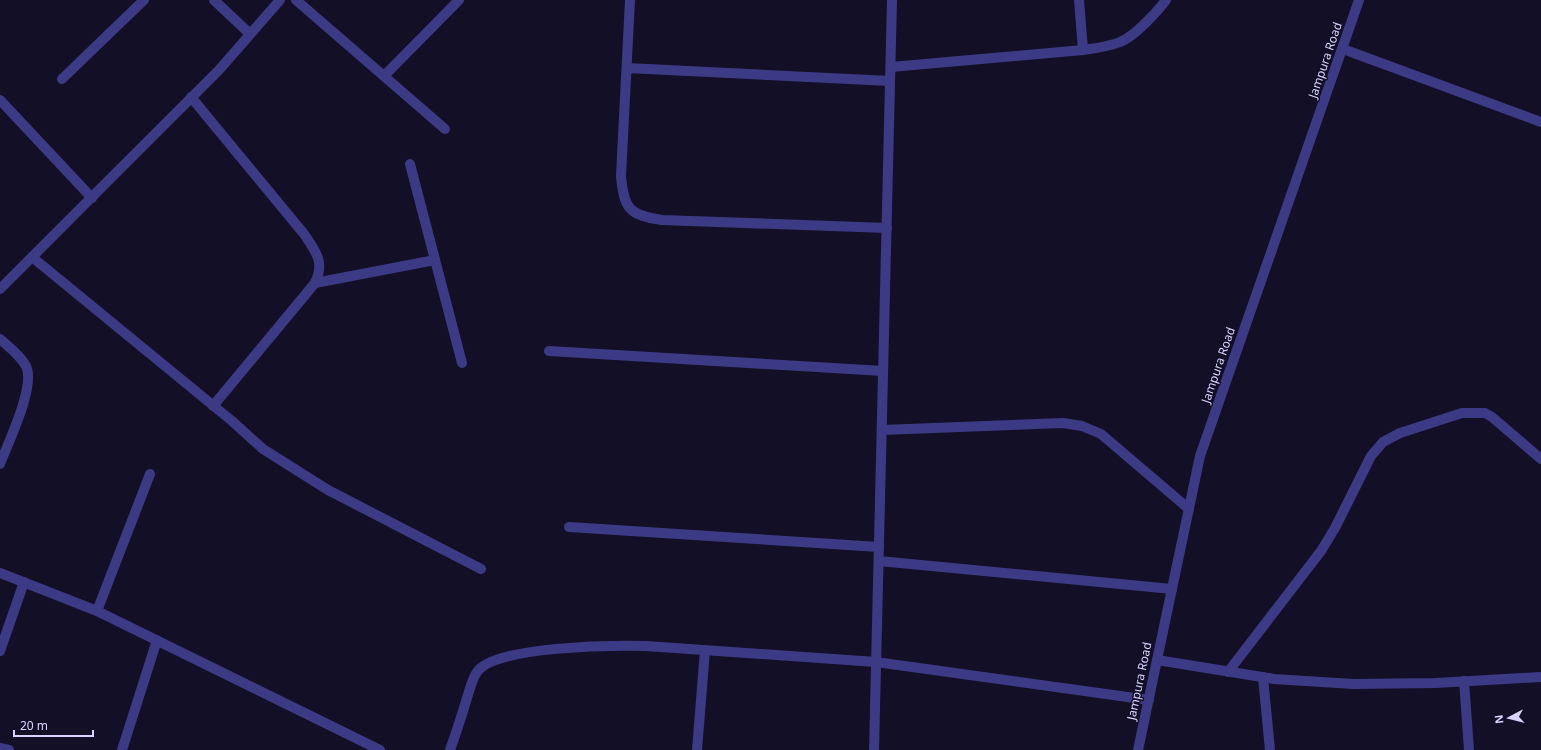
<svg xmlns="http://www.w3.org/2000/svg" width="1541" height="750" font-family="'Noto Sans',sans-serif">
	<style>
		.lines { fill: none; stroke-linecap: round; stroke-linejoin: round }
		.minor { stroke: #3d3a85; stroke-width: 10 }
		.labels { text-anchor: middle; dominant-baseline: central; stroke-width: 3; stroke-linejoin: round; paint-order: stroke }
		.street-label { font-size: 12px; fill: #d9d4ff; stroke: #130f26 }
	</style>
	<rect width="100%" height="100%" fill="#130f26"/>
	<g class="lines">
		<g class="minor">
			<polyline points="214,0 250,34"/>
			<polyline points="296,0 445,129"/>
			<path d="M630 0 621 176C624 209 629 215 662 220L887 228"/>
			<polyline points="1079,0 1083,50"/>
			<polyline points="1343,49 1541,122"/>
			<path d="M891 67 1083 50C1096 48 1108 47 1120 42 1134 37 1157 12 1166 0"/>
			<polyline points="627,68 890,81"/>
			<polyline points="384,76 459,0"/>
			<polyline points="62,79 144,0"/>
			<path d="M191 97 304 234C316 252 325 262 315 283L213 406"/>
			<polyline points="0,100 92,198"/>
			<polyline points="410,164 462,363"/>
			<polyline points="32,257 232,421 263,449 328,490 481,569"/>
			<polyline points="315,283 435,260"/>
			<polyline points="0,289 219,70 280,0"/>
			<path d="M0 339C9 347 20 355 26 366 36 386 8 443 0 464"/>
			<polyline points="549,351 883,371"/>
			<polyline points="882,430 1063,423 1082,426 1101,434 1189,509"/>
			<polyline points="569,527 879,547"/>
			<polyline points="879,561 1172,589"/>
			<polyline points="0,573 97,611 380,750"/>
			<polyline points="97,611 150,474"/>
			<polyline points="0,651 24,582"/>
			<polyline points="1157,660 1274,679 1353,684 1436,683 1541,677"/>
			<polyline points="1228,672 1321,551 1335,528 1371,456 1383,442 1400,433 1462,413 1485,413 1492,417 1541,459"/>
			<polyline points="1263,677 1270,750"/>
			<polyline points="1464,681 1469,750"/>
			<polyline points="0,748 9,750"/>
			<polyline points="122,750 157,640"/>
			<path d="M450 750C456 733 462 715 467 698 470 689 472 679 477 672 495 646 614 645 646 646L876 662 1149 700"/>
			<polyline points="697,750 705,650"/>
			<polyline points="874,750 892,0"/>
			<polyline points="1138,750 1200,456 1359,0"/>
		</g>
	</g>
	<g class="labels">
		<g class="street-label">
			<text transform="translate(1325 60) rotate(-71)">Jampura Road</text>
			<text transform="translate(1218 365) rotate(-71)">Jampura Road</text>
			<text transform="translate(1139 681) rotate(-78)">Jampura Road</text>
		</g>
	</g>
	<g transform="translate(1509 718) rotate(263)" stroke="#130f26" stroke-width="3" paint-order="stroke">
	<path d="M0-3L7 15L0 10L-7 15Z" fill="#d9d4ff"/>
	<text y="-6" font-size="11" font-weight="bold" text-anchor="middle" fill="#d9d4ff">N</text>
	</g>
	<path d="M14 730v6h79v-6" fill="none" stroke="#d9d4ff" stroke-width="2"/>
	<text x="20" y="730" font-size="12" fill="#d9d4ff" stroke="#130f26" stroke-width="3" paint-order="stroke">20 m</text>
</svg>
